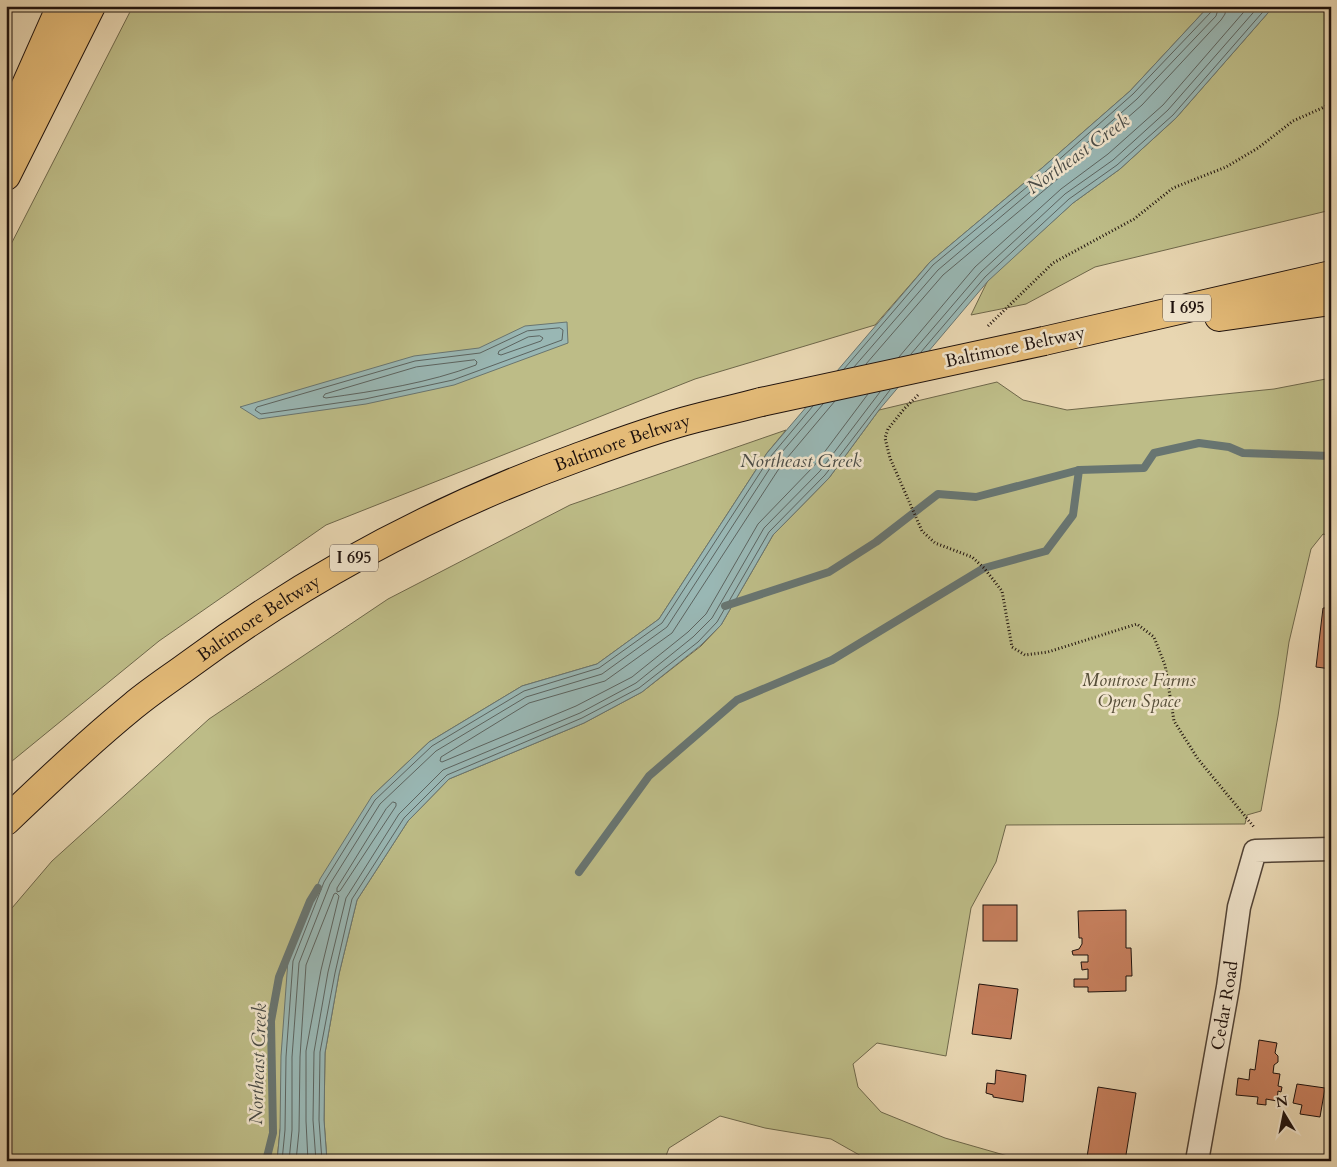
<svg xmlns="http://www.w3.org/2000/svg" width="1337" height="1167" font-family="Cardo,serif">
	<style>
		.green { fill: #bdbc87; stroke: #6e674a }
		.water { fill: #99b7b4; stroke: #687571 }
		.lines { fill: none; stroke-linecap: round; stroke-linejoin: round }
		.shore { stroke: #5c6460; stroke-width: 1 }
		.stream { stroke: #687571; stroke-width: 8 }
		.building { fill: #c67f5d; stroke: #1f120d }
		.street-casing { stroke: #514336; stroke-width: 25 }
		.highway-casing { stroke: #1f120d; stroke-width: 30 }
		.path { stroke: #1f120d; stroke-width: 3; stroke-dasharray: 1 2.5; stroke-linecap: butt }
		.street { stroke: #f0e4cc; stroke-width: 22 }
		.highway { stroke: #e4bb78; stroke-width: 28 }
		.highway-bridge-casing { stroke: #1f120d; stroke-width: 30; stroke-linecap: butt }
		.highway-bridge { stroke: #e4bb78; stroke-width: 28 }
		.labels { text-anchor: middle; dominant-baseline: central; stroke-width: 5; stroke-linejoin: round; paint-order: stroke }
		.shield { fill: #f0e4cc; stroke: #5e5146; stroke-width: 1 }
		.shield-label { font-size: 16px; font-weight: bold; fill: #1f120d }
		.street-label { font-size: 18px; fill: #1f120d; stroke: #f0e4cc }
		.park-label { font-size: 18px; font-style: italic; fill: #564e38; stroke: #f0e4cc }
		.water-label { font-size: 19px; font-style: italic; fill: #4a4c47; stroke: #f0e4cc }
	</style>
	<rect width="100%" height="100%" fill="#e8d6b1"/>
	<filter id="stains"><feTurbulence type="fractalNoise" baseFrequency=".004" numOctaves="4"/><feColorMatrix values="0 0 0 0 .2 0 0 0 0 .09 0 0 0 0 .02 0 0 0 .5 -.17"/></filter>
	<radialGradient id="worn" r=".72"><stop offset=".6" stop-color="#630" stop-opacity="0"/><stop offset="1" stop-color="#630" stop-opacity=".3"/></radialGradient>
	<g class="green">
		<polygon points="133,6 1209,6 1130,91 1042,168 930,262 875,325 695,379 326,525 159,641 6,766 6,254"/>
		<polygon points="1274,6 1331,6 1331,210 1095,267 1026,304 971,315 988,280 1073,203 1120,169 1176,118"/>
		<polygon points="1331,378 1331,536 1323,534 1311,549 1289,642 1278,716 1261,811 1247,815 1245,824 1006,825 996,862 971,908 946,1056 877,1043 853,1064 858,1087 881,1112 945,1138 1025,1161 870,1161 831,1139 765,1128 720,1116 669,1148 664,1161 327,1161 324,1120 325,1053 339,974 357,900 408,821 449,779 584,723 642,692 701,646 721,625 773,535 829,478 879,410 997,382 1023,400 1067,410 1274,389"/>
		<polygon points="786,430 767,453 659,619 597,664 522,686 429,742 372,796 280,1130 277,1161 6,1161 6,915 52,861 209,719 388,599 570,505"/>
	</g>
	<g class="water">
		<polygon points="1209,6 1274,6 1176,118 1120,169 1073,203 988,281 879,410 829,478 773,535 721,625 701,645 642,692 584,723 449,779 408,821 357,900 339,974 325,1053 324,1120 327,1161 277,1161 280,1130 281,1056 288,960 320,879 372,796 429,742 522,686 597,664 659,619 767,453 930,262 1042,168 1130,91"/>
		<polygon points="567,322 568,343 454,385 366,404 259,419 240,407 414,356 479,348 525,326"/>
	</g>
	<g class="lines">
		<g class="shore">
			<polygon points="560,328 563,330 562,340 453,380 365,399 261,414 255,410 257,407 415,361 480,353 527,331"/>
			<polygon points="540,336 543,338 541,341 501,355 498,354 499,351 528,337"/>
			<polyline points="921,352 985,277 1069,199 1117,165 1173,115 1268,6"/>
			<polyline points="911,354 981,272 1065,194 1113,160 1168,110 1259,6"/>
			<polyline points="899,357 975,267 1061,189 1108,154 1163,105 1249,6"/>
			<path d="M475 360 477 362 476 365C429 383 376 391 326 398L323 397 325 394 416 367Z"/>
			<polyline points="866,364 943,275 1054,182 1142,105 1221,20 1225,14 1226,6"/>
			<polyline points="854,367 938,270 1049,176 1137,99 1216,16 1219,6"/>
			<polyline points="844,369 933,265 1045,172 1133,94 1211,12 1212,6"/>
			<polyline points="835,401 782,464 672,633 605,681 529,703 441,757 440,761 442,762 576,706 632,677 688,632 706,614 758,524 814,466 868,394"/>
			<polygon points="393,802 396,803 396,806 340,891 337,892 337,888 386,809"/>
			<polyline points="282,1161 285,1130 286,1057 293,961 324,882 375,800 432,746 524,691 599,668 662,623 771,456 813,406"/>
			<polyline points="289,1161 292,1130 292,1057 299,963 330,884 380,804 436,751 526,697 602,674 667,627 776,459 823,404"/>
			<polyline points="296,1161 299,1131 300,1057 306,965 334,894 336,893 339,896 321,970 306,1051 306,1121 308,1161"/>
			<polyline points="316,1161 313,1120 314,1052 328,972 346,898 399,814 443,770 580,713 636,683 693,637 712,618 764,528 820,471 880,392"/>
			<polyline points="322,1161 319,1120 320,1052 335,973 352,899 404,818 447,775 582,718 639,688 698,642 717,622 769,532 825,475 890,390"/>
		</g>
		<g class="stream">
			<polyline points="725,606 829,572 876,542 938,494 976,497 1079,470 1144,468 1154,453 1199,443 1229,447 1243,453 1331,456"/>
			<polyline points="579,872 649,776 737,700 832,660 984,568 1046,551 1073,515 1079,470"/>
			<polyline points="266,1161 273,1133 271,1021 279,977 310,901 318,888"/>
		</g>
	</g>
	<g class="building">
		<polygon points="1326,606 1331,607 1331,669 1316,667 1323,608 1325,608"/>
		<rect x="983" y="905" width="34" height="36"/>
		<polygon points="1126,910 1126,948 1131,948 1132,976 1126,976 1126,991 1088,992 1088,987 1074,987 1074,979 1088,979 1088,969 1082,970 1081,962 1088,962 1088,955 1073,955 1072,951 1079,949 1082,944 1082,938 1079,938 1078,911"/>
		<polygon points="979,984 1018,989 1011,1039 972,1034"/>
		<polygon points="1259,1040 1277,1043 1275,1053 1278,1056 1278,1062 1274,1065 1273,1073 1280,1074 1278,1086 1282,1087 1281,1092 1278,1091 1277,1101 1266,1099 1266,1105 1257,1104 1258,1097 1236,1095 1238,1078 1249,1080 1250,1069 1255,1070"/>
		<polygon points="996,1070 1026,1075 1023,1102 993,1097 993,1095 986,1093 987,1083 995,1084"/>
		<polygon points="1297,1084 1325,1088 1320,1117 1300,1114 1302,1105 1293,1103"/>
		<polygon points="1098,1087 1136,1093 1125,1161 1109,1161 1087,1157"/>
	</g>
	<g class="lines">
		<g class="street-casing">
			<g id="street">
				<path id="s1" d="M1197 1161 1228 987 1239 907 1255 851 1331 849"/>
			</g>
		</g>
		<g class="highway-casing">
			<g id="highway">
				<polyline points="6,130 61,6"/>
				<polyline points="6,176 91,6"/>
				<polyline points="1219,317 1331,301"/>
				<polyline points="1044,341 1331,275"/>
				<path id="s2" d="M6 821C48 781 89 742 133 706 151 691 171 678 190 664 308 577 438 508 576 458 614 444 654 429 693 419 716 413 739 408 761 402"/>
			</g>
		</g>
		<g class="path">
			<polyline points="988,326 1053,263 1134,219 1173,188 1226,167 1258,148 1293,121 1331,104"/>
			<polyline points="918,395 904,409 888,429 885,438 890,458 922,531 935,543 972,557 984,568 1002,591 1012,647 1025,655 1048,652 1137,624 1154,637 1165,665 1174,721 1198,759 1254,827"/>
		</g>
		<use href="#street" class="street"/>
		<use href="#highway" class="highway"/>
		<g class="highway-bridge-casing">
			<polyline id="highway-bridge" points="761,402 1044,341"/>
		</g>
		<use href="#highway-bridge" class="highway-bridge"/>
	</g>
	<g class="labels">
		<g class="shield">
			<rect x="1163" y="294.5" width="48" height="27" rx="4"/>
			<rect x="330" y="544.5" width="48" height="27" rx="4"/>
		</g>
		<g class="shield-label">
			<text x="1187" y="308">I 695</text>
			<text x="354" y="558">I 695</text>
		</g>
		<g class="street-label">
			<text transform="translate(1015 347) rotate(-12)">Baltimore Beltway</text>
			<text stroke="none"><textPath href="#s2" startOffset="730">Baltimore Beltway</textPath></text>
			<text stroke="none"><textPath href="#s2" startOffset="325">Baltimore Beltway</textPath></text>
			<text stroke="none"><textPath href="#s1" startOffset="158">Cedar Road</textPath></text>
		</g>
		<g class="park-label">
			<text x="1139" y="680">Montrose Farms<tspan x="1139" dy="21">Open Space</tspan></text>
		</g>
		<g class="water-label">
			<text transform="translate(1078 154) rotate(-36)">Northeast Creek</text>
			<text x="801" y="461">Northeast Creek</text>
			<text transform="translate(258 1064) rotate(-88)">Northeast Creek</text>
		</g>
	</g>
	<rect width="1337" height="1167" fill="none" stroke="#e8d6b1" stroke-width="25"/>
	<rect x="8" y="8" width="1322" height="1152" fill="none" stroke="#1f120d" stroke-width="2.5"/>
	<rect x="12" y="12" width="1312" height="1142" fill="none" stroke="#1f120d"/>
	<g transform="translate(1284 1114) rotate(350)" stroke="#f0e4cc" stroke-width="4" paint-order="stroke">
	<path d="M0-4L9 19L0 12L-9 19Z" fill="#1f120d"/>
	<text y="-8" font-size="14" font-weight="bold" text-anchor="middle" fill="#1f120d">N</text>
	</g>
	<rect width="100%" height="100%" filter="url(#stains)"/>
	<rect width="100%" height="100%" fill="url(#worn)"/>
</svg>
